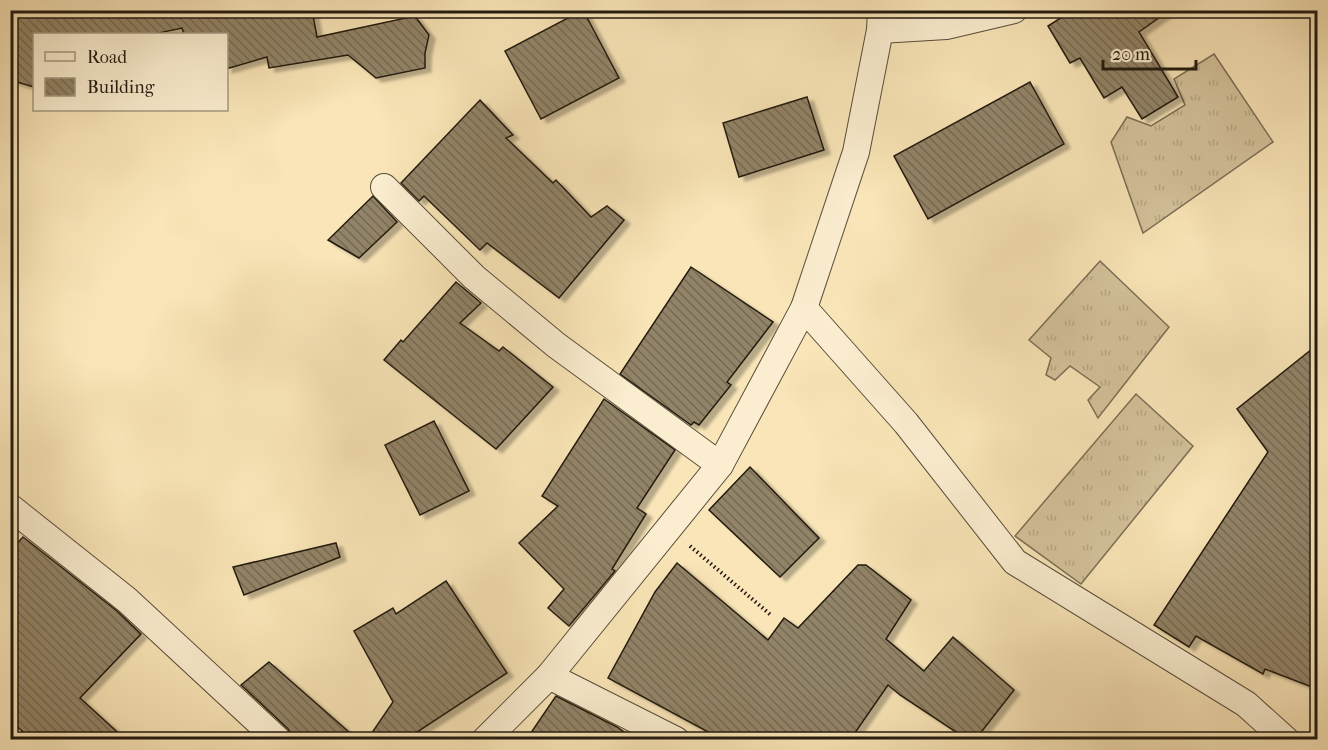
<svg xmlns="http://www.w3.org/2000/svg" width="1328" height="750" font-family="'IM FELL French Canon',serif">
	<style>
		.grass { fill: url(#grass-tufts); stroke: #7b6e56; stroke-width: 1.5 }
		.building { fill: url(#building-back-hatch); stroke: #221a10; stroke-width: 1.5; filter: url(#shadow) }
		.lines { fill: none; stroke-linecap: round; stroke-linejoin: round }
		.street-casing { stroke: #584d3a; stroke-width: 28 }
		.path { stroke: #221a10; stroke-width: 4; stroke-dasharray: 1.5 3; stroke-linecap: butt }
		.street { stroke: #fbeed0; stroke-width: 26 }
	</style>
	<defs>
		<pattern id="grass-tufts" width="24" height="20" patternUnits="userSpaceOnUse" patternTransform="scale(1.5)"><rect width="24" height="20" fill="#d4c29b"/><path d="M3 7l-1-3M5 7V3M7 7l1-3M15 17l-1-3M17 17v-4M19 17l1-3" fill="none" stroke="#b6a684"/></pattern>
		<pattern id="building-back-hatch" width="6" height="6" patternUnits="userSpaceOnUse" patternTransform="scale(1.5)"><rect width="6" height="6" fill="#928467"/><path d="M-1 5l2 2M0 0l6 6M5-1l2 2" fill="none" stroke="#776b53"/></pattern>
		<filter id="shadow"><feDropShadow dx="6" dy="4" stdDeviation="1.5" flood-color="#0004"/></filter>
	</defs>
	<rect width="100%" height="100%" fill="#f9e5b7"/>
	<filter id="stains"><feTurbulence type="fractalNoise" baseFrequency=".00333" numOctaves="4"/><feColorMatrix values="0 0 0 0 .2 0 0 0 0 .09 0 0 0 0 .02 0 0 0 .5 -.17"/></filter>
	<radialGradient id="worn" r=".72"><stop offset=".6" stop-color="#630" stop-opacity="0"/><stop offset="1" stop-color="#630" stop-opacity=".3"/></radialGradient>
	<g class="grass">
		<polygon points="1214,54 1273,142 1143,233 1111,142 1127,117 1151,126 1185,105 1174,79"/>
		<polygon points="1100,261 1169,327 1098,418 1088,400 1100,387 1070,366 1055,380 1046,375 1051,358 1029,340"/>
		<polygon points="1136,394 1193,446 1081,584 1015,536"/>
	</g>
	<g class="building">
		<polygon points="10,10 241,10 242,16 277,10 312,10 317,37 415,16 429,35 425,53 425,68 376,78 348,55 269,68 267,57 226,69 226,34 184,34 182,28 154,34 34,34 34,87 10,80"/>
		<polygon points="583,10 619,78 541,119 505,51"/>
		<polygon points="1073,10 1170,10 1139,32 1178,97 1142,119 1122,87 1104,98 1080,58 1070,63 1048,26"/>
		<polygon points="1030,82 1064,144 928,219 894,156"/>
		<polygon points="807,97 824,150 739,177 723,123"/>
		<polygon points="480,100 513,135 506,138 553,183 556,180 591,217 607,206 624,220 559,298 487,243 480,250 424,196 419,201 401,183"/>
		<polygon points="373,196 397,222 359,258 328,240"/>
		<polygon points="691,267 773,322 727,382 731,385 699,425 694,422 691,425 620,374"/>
		<polygon points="456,282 481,303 460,323 499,351 503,347 553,387 496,449 384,360 401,340 403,342"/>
		<polygon points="1317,345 1317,689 1265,669 1263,674 1196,636 1189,647 1154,625 1268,452 1237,409"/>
		<polygon points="604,399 675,450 637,508 646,514 612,569 615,571 569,626 548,608 564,589 519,543 558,506 542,496"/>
		<polygon points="434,421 469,491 420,515 385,445"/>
		<polygon points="750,467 819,538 780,577 709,510"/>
		<polygon points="23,537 117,611 141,634 80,698 126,740 32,740 10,720 10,551"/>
		<polygon points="336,543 340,557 244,595 233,567"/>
		<polygon points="677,563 768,640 784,618 798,628 858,565 866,565 911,600 886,639 924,671 953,637 1014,690 975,740 968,740 900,695 888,685 850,740 723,740 608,678 655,592"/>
		<polygon points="446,581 507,673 405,740 367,740 393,702 354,631 393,608 396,614"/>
		<polygon points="269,662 358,740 293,740 288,729 241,685"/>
		<polygon points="556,696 617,727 635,740 526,740"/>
	</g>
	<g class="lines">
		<g class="street-casing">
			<g id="street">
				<polyline points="880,30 946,26 1014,10"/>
				<polyline points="384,187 474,277 556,345 720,465"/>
				<polyline points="804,308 906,423 1015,562 1246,704 1286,740"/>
				<polyline points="10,507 127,600 278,740"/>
				<polyline points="549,676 676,740"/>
				<polyline points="485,740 549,676 720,465 804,308 856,152 880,30 881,10"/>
			</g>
		</g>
		<polyline class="path" points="690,546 772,616"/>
		<use href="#street" class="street"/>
	</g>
	<rect width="1328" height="750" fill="none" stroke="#f9e5b7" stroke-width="36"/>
	<rect x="12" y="12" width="1304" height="726" fill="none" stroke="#221a10" stroke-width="3"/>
	<rect x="18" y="18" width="1292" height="714" fill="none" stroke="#221a10" stroke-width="1.5"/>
	<rect x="33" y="33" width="195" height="78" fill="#fbeed0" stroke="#a49983" stroke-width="1.5"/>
	<rect x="45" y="52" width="30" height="9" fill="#fbeed0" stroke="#a49983" stroke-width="1.5"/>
	<text x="87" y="63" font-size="18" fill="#221a10">Road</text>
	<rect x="45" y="78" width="30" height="18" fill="url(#building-back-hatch)" stroke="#a49983" stroke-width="1.5"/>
	<text x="87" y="93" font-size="18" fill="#221a10">Building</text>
	<path d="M1103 60v9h93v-9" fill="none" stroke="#221a10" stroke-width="3"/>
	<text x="1112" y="60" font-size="18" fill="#221a10" stroke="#fbeed0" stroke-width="4.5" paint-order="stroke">20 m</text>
	<rect width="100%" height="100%" filter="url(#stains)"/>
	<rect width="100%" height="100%" fill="url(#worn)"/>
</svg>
